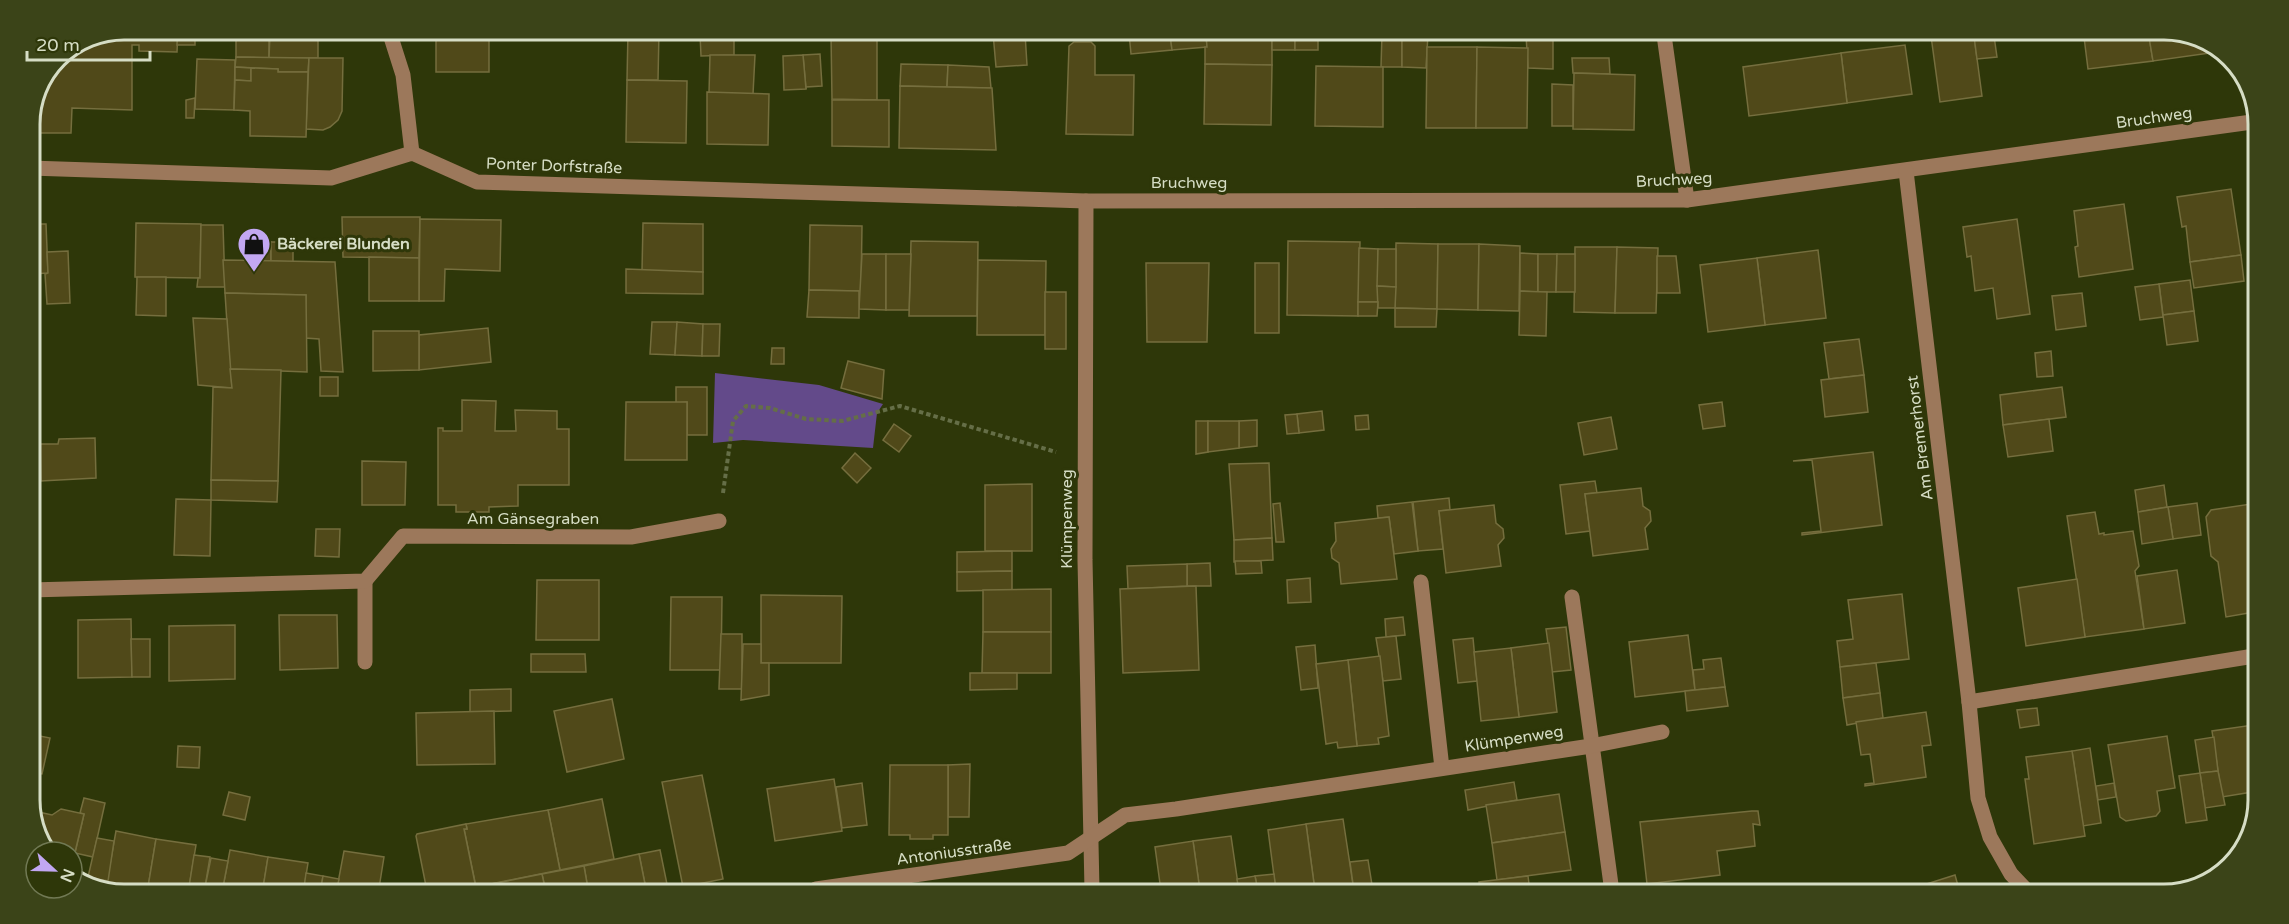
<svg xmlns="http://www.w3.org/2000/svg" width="2289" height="924" font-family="'Varela Round',sans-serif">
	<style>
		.green { fill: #634a8a }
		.building { fill: #504919; stroke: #756e3e; stroke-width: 1.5 }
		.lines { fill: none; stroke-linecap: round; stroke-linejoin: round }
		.path { stroke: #656e47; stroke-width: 4; stroke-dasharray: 4.5 3; stroke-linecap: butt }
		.minor { stroke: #9c785b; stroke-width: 15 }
		.labels { text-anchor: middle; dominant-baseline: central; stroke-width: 6; stroke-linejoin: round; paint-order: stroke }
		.street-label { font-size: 16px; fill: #d6ddc5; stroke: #2e3709 }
		.poi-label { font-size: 16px; font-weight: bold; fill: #d6ddc5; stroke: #2e3709; text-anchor: start }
		.rim { fill: none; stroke: #d6ddc5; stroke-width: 3 }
	</style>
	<rect width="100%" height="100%" fill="#2e3709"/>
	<polygon class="green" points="715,373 819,385 883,404 877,413 873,448 743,440 713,443"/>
	<g class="building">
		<polygon points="125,30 178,30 177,52 139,51 139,45 132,45 132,110 72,108 71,133 34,133 35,109 58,58 67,56 67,54"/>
		<polygon points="178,30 195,30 195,45 177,45"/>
		<polygon points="236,30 269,30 269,58 236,57"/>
		<rect x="436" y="31" width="53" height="41"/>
		<polygon points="628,32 659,32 658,80 627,80"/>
		<polygon points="993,33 1025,33 1027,65 996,67"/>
		<polygon points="1129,33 1170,34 1172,50 1131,54"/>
		<polygon points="270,34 318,34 318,58 269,58"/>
		<polygon points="700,34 734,34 734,55 701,56"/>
		<polygon points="1170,34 1206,34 1207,47 1172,50"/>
		<polygon points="1206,34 1272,34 1272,65 1205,64 1205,47 1207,47"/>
		<rect x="1272" y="34" width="23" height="16"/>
		<rect x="1295" y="34" width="23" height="16"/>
		<polygon points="1382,34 1402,34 1402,67 1381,67"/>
		<polygon points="1402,34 1428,34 1426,68 1402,67"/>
		<polygon points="831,35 877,36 877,100 832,99"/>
		<polygon points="1526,35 1553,35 1553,69 1528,68"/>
		<polygon points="1931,36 1974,36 1982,96 1940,102"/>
		<polygon points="1974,36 1994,36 1997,57 1977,59"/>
		<polygon points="2084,37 2149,37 2153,61 2088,69"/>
		<polygon points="2149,37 2200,37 2217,52 2153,61"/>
		<polygon points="1074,42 1091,42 1095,46 1095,75 1134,75 1133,135 1066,134 1069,46"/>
		<polygon points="1905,45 1912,94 1847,103 1841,53"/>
		<polygon points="1427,47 1477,47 1476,128 1426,128"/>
		<polygon points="1477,47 1528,48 1527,128 1476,128"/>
		<polygon points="1841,53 1847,103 1749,116 1743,67"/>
		<polygon points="820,54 822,86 806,87 806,89 803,55"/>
		<polygon points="710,55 755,55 753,94 709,93"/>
		<polygon points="803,55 806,89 784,90 783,56"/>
		<polygon points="236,57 309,58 308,72 278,72 278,69 235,67"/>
		<polygon points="309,58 343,58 342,111 338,120 330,127 323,130 306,129"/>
		<polygon points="1572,58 1609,58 1610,74 1573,73"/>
		<polygon points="197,59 235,60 234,110 195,109"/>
		<polygon points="901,64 948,65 947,87 900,86"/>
		<polygon points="1205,64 1272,65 1271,125 1204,124"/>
		<polygon points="948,65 989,67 991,88 947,87"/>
		<polygon points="1316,66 1383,67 1383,127 1315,126"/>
		<polygon points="235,67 251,68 251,81 235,80"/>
		<polygon points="251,68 278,69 278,72 308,72 306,137 250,136 250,111 234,110 235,80 251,81"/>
		<polygon points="1574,73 1635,75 1634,130 1573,129"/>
		<polygon points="627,80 687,81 686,143 626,142"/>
		<polygon points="1552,84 1573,85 1573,126 1552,126"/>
		<polygon points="900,86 992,88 996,150 899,148"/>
		<polygon points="707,92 769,94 768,145 707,144"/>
		<polygon points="195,98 194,118 186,118 186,100"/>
		<polygon points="832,100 889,100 889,147 832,146"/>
		<polygon points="2231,189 2241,255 2190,262 2186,226 2182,227 2177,197"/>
		<polygon points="2124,204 2133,269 2079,277 2075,247 2078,246 2074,211"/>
		<polygon points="342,217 420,217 419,258 343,257"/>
		<polygon points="420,219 501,220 500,271 445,269 444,301 419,301"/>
		<polygon points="2017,219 2030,314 1997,319 1993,288 1975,291 1971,256 1967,257 1963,227"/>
		<polygon points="136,223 201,224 200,278 135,277"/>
		<polygon points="643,223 703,224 703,272 642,271"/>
		<polygon points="30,224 46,224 48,273 30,274"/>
		<polygon points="201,225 223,225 225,287 197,287 198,278 200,278"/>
		<polygon points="810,225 862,226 861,291 809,290"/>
		<polygon points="249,241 271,242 271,261 250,261"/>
		<polygon points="911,241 978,242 977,316 909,316"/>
		<polygon points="1288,241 1360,242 1358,316 1287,315"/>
		<polygon points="271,242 293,242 293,262 271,261"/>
		<polygon points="1396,243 1438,244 1437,309 1395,308"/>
		<polygon points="1438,244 1479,244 1478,310 1437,309"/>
		<polygon points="1479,244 1520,246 1519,311 1478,310"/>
		<polygon points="1575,247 1617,247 1615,313 1574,312"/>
		<polygon points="1617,247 1658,248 1656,313 1615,313"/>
		<polygon points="1359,248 1378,249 1378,302 1358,302"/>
		<polygon points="1378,249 1396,249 1396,287 1377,286"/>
		<polygon points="1818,250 1826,318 1765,325 1757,258"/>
		<polygon points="68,251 70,303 47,304 45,274 48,273 47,252"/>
		<polygon points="1520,253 1538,254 1538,292 1520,291"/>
		<polygon points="862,254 886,254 886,310 859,309"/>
		<polygon points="886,254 911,254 909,310 886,310"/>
		<polygon points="1538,254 1557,254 1556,292 1538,292"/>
		<polygon points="1557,254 1575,254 1575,292 1556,292"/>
		<polygon points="2241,255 2244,281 2194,288 2190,262"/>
		<polygon points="1657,256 1676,256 1680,293 1657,293"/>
		<polygon points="369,257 419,258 419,301 369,301"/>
		<polygon points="1757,258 1765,325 1708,332 1700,265"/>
		<polygon points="223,260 335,262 343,372 321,371 319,339 305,338 306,295 225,293"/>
		<polygon points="978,260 1046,261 1045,335 977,335"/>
		<polygon points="1146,263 1209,263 1207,342 1147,342"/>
		<rect x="1255" y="263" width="24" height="70"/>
		<polygon points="626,269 703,272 703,294 626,293"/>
		<polygon points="137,277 166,277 166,316 136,315"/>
		<polygon points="2190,280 2194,311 2163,315 2159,284"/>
		<polygon points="2159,284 2163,317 2140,320 2135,287"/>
		<polygon points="1377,286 1396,287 1395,308 1378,308"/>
		<polygon points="809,290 859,291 859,318 807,317"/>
		<polygon points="1520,291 1547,292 1546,336 1519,335"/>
		<rect x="1045" y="292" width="21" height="57"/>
		<polygon points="225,293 306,295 307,372 230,369"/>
		<polygon points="2082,293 2086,326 2056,330 2052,296"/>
		<polygon points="1358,302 1378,302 1377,316 1358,316"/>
		<polygon points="1395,308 1437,309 1436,327 1395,327"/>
		<polygon points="2194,311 2198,341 2167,345 2163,315"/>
		<polygon points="193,318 227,319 232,388 198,385"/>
		<polygon points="652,322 677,322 675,355 650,354"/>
		<polygon points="677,322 703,324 702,356 675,355"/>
		<polygon points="703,324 720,324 719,356 702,356"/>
		<polygon points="488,328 491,362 419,370 419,335"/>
		<polygon points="373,331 419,331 419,370 373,371"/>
		<polygon points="1859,339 1864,375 1829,379 1824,343"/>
		<polygon points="772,348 784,348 784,364 771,364"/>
		<polygon points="2051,351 2053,376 2037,377 2035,353"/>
		<polygon points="848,361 884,370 882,399 841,388"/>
		<polygon points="230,369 281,370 278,481 211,480 213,387 232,388"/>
		<polygon points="1864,375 1868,412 1825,417 1821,380"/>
		<rect x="320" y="377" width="18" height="19"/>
		<polygon points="676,387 707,387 707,435 687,435 687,402 676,403"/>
		<polygon points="2062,387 2066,417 2003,425 2000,395"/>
		<polygon points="462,400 496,401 495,431 516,431 515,410 557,411 557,429 569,429 569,485 518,485 518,506 489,507 489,512 456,512 456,505 438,505 438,428 443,428 443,431 462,431"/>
		<polygon points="626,402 687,402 687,460 625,460"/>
		<polygon points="1722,402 1725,426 1703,429 1699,405"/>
		<polygon points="1322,411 1324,430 1299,433 1297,414"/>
		<polygon points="1297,414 1299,433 1287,434 1285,415"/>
		<polygon points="1368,415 1369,429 1356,430 1355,416"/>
		<polygon points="1611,417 1617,449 1584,455 1578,423"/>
		<polygon points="2049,419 2053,451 2008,457 2003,425"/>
		<polygon points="1257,420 1257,446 1239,448 1239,421"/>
		<polygon points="1196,421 1208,421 1208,452 1196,454"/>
		<polygon points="1208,421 1239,421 1239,448 1208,452"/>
		<polygon points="894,424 911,436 899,452 883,440"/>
		<polygon points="95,438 96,478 41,481 40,444 58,444 59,439"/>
		<polygon points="1873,452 1882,525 1802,535 1802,533 1821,531 1812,460 1793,461"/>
		<polygon points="855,453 871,468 857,483 842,468"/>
		<polygon points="362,461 406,462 405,505 362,505"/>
		<polygon points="1269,463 1272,538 1234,540 1229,464"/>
		<polygon points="211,480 278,481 277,502 211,500"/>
		<polygon points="1595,481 1597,493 1585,494 1590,531 1566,534 1560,485"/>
		<polygon points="1032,484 1032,551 985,551 985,485"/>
		<polygon points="2164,485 2167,507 2138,512 2135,490"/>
		<polygon points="1641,488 1643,506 1650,511 1651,521 1645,528 1648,549 1593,556 1585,494"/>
		<polygon points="1449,498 1450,510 1439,511 1443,549 1418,551 1413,502"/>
		<polygon points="176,499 211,500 210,556 174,555"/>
		<polygon points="1412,502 1418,551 1394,554 1389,517 1378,518 1377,506"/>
		<polygon points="1280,503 1284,542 1276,542 1273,504"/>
		<polygon points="2197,503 2201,535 2173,539 2168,507"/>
		<polygon points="2251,504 2255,530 2254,612 2226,617 2218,562 2211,556 2206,517 2211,510"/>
		<polygon points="1494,505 1496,523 1503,529 1504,538 1498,545 1501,566 1446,573 1439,511"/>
		<polygon points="2168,507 2173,539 2142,544 2138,512"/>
		<polygon points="2095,512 2099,534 2104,533 2104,535 2133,531 2139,566 2135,571 2144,629 2085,637 2067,516"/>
		<polygon points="1389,517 1397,579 1341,584 1339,563 1332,558 1331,549 1336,541 1335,523"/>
		<polygon points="316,529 340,529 339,557 315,556"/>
		<polygon points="1272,538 1273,560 1234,562 1234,540"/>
		<polygon points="1012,551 1012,571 957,572 957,552"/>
		<polygon points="1235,561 1261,561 1262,573 1236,574"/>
		<polygon points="1210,563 1211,586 1187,586 1187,564"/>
		<polygon points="1187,564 1187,586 1128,589 1127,566"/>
		<polygon points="2177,570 2185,623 2144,629 2137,576"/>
		<polygon points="1012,571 1012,590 957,591 957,572"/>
		<polygon points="1310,578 1311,602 1288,603 1287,580"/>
		<polygon points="2077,579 2085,637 2026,646 2018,588"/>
		<polygon points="537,580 599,580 599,640 536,640"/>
		<polygon points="1196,586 1199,670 1123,673 1120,589"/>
		<polygon points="1051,589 1051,632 983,632 983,590"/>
		<polygon points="1902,594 1909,659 1840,667 1837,641 1853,639 1848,600"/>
		<polygon points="761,595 842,596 841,663 761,663"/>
		<polygon points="671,597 722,597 721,670 670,670"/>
		<polygon points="279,615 337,615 338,668 280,670"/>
		<polygon points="1403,617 1405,635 1386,637 1385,619"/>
		<polygon points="131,619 132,677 78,678 78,620"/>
		<polygon points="235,625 235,679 169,681 169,626"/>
		<polygon points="1566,627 1571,670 1552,672 1546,629"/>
		<polygon points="983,632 1051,632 1051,673 982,673"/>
		<polygon points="721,634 742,634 742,689 719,689"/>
		<polygon points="1688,635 1695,690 1635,697 1629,642"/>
		<polygon points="1396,636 1401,679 1383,681 1376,638"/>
		<polygon points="1473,638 1477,681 1458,683 1453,640"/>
		<polygon points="131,639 150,639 150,677 132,677"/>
		<polygon points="1549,643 1557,712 1519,717 1511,648"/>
		<polygon points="743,644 761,644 761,663 769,663 769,695 741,700"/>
		<polygon points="1315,645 1318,688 1301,690 1296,647"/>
		<polygon points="1511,648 1519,717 1481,721 1474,652"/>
		<polygon points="531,654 585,654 586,672 531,672"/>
		<polygon points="1380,656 1389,736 1378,738 1379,744 1357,746 1348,660"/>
		<polygon points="1721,658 1725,687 1695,690 1693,670 1704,669 1703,660"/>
		<polygon points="1348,660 1357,746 1338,748 1337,742 1326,744 1316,664"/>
		<polygon points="1876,663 1880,693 1843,698 1840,667"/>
		<polygon points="970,673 1017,673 1017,689 970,690"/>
		<polygon points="1725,687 1728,706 1687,711 1685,691"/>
		<polygon points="511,689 511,711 470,712 470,690"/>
		<polygon points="1880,693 1883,718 1847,725 1843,698"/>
		<polygon points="612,699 624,759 567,772 554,711"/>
		<polygon points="2037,708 2039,725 2020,728 2017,710"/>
		<polygon points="494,711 495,764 417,765 416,713"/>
		<polygon points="1926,712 1931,745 1922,746 1926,777 1865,786 1865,784 1874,783 1870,754 1861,755 1856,722"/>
		<polygon points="2253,725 2252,792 2222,797 2212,731"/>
		<polygon points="30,734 50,738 42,774 30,772"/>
		<polygon points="2167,736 2175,788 2157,791 2160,811 2156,816 2126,821 2120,817 2108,745"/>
		<polygon points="2214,737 2218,771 2200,773 2195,740"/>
		<polygon points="178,746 200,747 199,768 177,767"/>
		<polygon points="2090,748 2101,823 2083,826 2072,751"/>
		<polygon points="2072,751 2085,836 2034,844 2025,779 2029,779 2026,757"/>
		<polygon points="970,764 969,817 948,817 948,765"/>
		<polygon points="890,765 948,765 948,835 933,835 933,839 910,839 910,835 889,835"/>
		<polygon points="2218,771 2225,805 2205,808 2200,773"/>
		<polygon points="2200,773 2207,820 2186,823 2179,776"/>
		<polygon points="702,775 723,879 683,887 662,782"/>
		<polygon points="834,779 842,831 775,841 767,789"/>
		<polygon points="1514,782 1517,800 1468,810 1465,790"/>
		<polygon points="862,783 867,825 842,828 836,787"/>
		<polygon points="2114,783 2116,797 2098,800 2096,786"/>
		<polygon points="229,792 250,797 245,820 223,815"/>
		<polygon points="1559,794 1565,832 1492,843 1486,805"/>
		<polygon points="84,798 105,803 93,857 75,853 84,814 80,813"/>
		<polygon points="602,799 614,859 560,870 548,810"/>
		<polygon points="61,809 84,814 72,865 72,852 48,852 33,814 34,811 52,815"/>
		<polygon points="548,810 560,870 476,887 464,829 467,829 466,824"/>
		<polygon points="1752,811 1758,811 1760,825 1753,824 1755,846 1717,851 1720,875 1647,884 1640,822"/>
		<polygon points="1343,819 1354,891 1315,891 1306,824"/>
		<polygon points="466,824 467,829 464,829 476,888 417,888 426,886 416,836 417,834"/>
		<polygon points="1306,824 1315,891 1276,891 1268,830"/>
		<polygon points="116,831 156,839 148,887 106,887"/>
		<polygon points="1565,832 1571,870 1497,880 1492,843"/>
		<polygon points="1231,836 1239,891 1200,891 1193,841"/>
		<polygon points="97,838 114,841 108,881 88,877"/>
		<polygon points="156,839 196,845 189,887 148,887"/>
		<polygon points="1193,841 1200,891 1161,891 1155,847"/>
		<polygon points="230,850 268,857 263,888 223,887"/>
		<polygon points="660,850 668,889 646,889 639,854"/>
		<polygon points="344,851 384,857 379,888 337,888"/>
		<polygon points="639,854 646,889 588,889 584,866"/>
		<polygon points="194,855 210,857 205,887 189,887"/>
		<polygon points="268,857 308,863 304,888 263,888"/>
		<polygon points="211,858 228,861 223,887 205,887"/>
		<polygon points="1368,860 1373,891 1354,891 1350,862"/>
		<polygon points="584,866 588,889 545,888 542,874"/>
		<polygon points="306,873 323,876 321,888 304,888"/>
		<polygon points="542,874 545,888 498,888 497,883"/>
		<polygon points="1274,874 1276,891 1258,891 1255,876"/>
		<polygon points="1955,875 1960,893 1919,893 1917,887"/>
		<polygon points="323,876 339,879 337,888 321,888"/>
		<polygon points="1255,876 1258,891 1239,891 1237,879"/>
		<polygon points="1528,876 1530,892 1480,892 1479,882"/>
		<polygon points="497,883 498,888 476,888 476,887"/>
	</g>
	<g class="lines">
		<polyline class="path" points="723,493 733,421 746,406 770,408 806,419 842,421 900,406 1056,452"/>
		<g class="minor">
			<polyline points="389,31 403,75 412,153"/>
			<polyline points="1664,35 1687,200"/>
			<polyline points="30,168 331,178 412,153 477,182 1086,201 1687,200 2259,121"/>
			<polyline points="1906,171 1969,702 1978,798 1990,837 2011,874 2030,894"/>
			<polyline points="1086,201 1085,560 1092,890"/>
			<polyline points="365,581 365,662"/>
			<polyline points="1421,582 1442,768"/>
			<polyline points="30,590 365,581 403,536 631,537 719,521"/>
			<polyline points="1572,597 1612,892"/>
			<polyline points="1969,702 2254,656"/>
			<polyline points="816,889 1068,853 1125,815 1176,809 1591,746 1662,732"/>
		</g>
	</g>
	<defs>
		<g id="shop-pin" transform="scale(1.725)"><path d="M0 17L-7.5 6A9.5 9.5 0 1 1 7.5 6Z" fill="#c2a7f2" stroke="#2e3709"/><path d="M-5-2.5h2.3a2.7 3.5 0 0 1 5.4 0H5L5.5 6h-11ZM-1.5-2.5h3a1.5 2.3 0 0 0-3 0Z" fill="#111"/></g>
	</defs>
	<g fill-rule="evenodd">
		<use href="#shop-pin" x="254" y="244"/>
	</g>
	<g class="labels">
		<g class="street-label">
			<text transform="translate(2154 118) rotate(-8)">Bruchweg</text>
			<text transform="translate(554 166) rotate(2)">Ponter Dorfstraße</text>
			<text transform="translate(1674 180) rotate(-3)">Bruchweg</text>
			<text x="1189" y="183">Bruchweg</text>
			<text transform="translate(1920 438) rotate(-97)">Am Bremerhorst</text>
			<text x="533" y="519">Am Gänsegraben</text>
			<text transform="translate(1067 519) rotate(-90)">Klümpenweg</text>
			<text transform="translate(1514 739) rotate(-9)">Klümpenweg</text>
			<text transform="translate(954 852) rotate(-8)">Antoniusstraße</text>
		</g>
		<g class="poi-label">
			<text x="277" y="244">Bäckerei Blunden</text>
		</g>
	</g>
	<path d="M0 0H2289V924H0ZM124 40H2164A84 84 0 0 1 2248 124V800A84 84 0 0 1 2164 884H124A84 84 0 0 1 40 800V124A84 84 0 0 1 124 40Z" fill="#3b4418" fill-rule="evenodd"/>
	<path class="rim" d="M124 40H2164A84 84 0 0 1 2248 124V800A84 84 0 0 1 2164 884H124A84 84 0 0 1 40 800V124A84 84 0 0 1 124 40Z"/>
	<g transform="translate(54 870) rotate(112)"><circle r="28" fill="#2e3709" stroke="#717954" stroke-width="1.5"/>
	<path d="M0-4.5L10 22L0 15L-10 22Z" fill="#c2a7f2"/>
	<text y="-9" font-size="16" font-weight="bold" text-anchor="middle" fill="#d6ddc5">N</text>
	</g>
	<path d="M27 51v9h123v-9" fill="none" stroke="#d6ddc5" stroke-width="3"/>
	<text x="36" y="51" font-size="18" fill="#d6ddc5" stroke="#2e3709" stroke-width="4.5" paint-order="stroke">20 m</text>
</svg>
